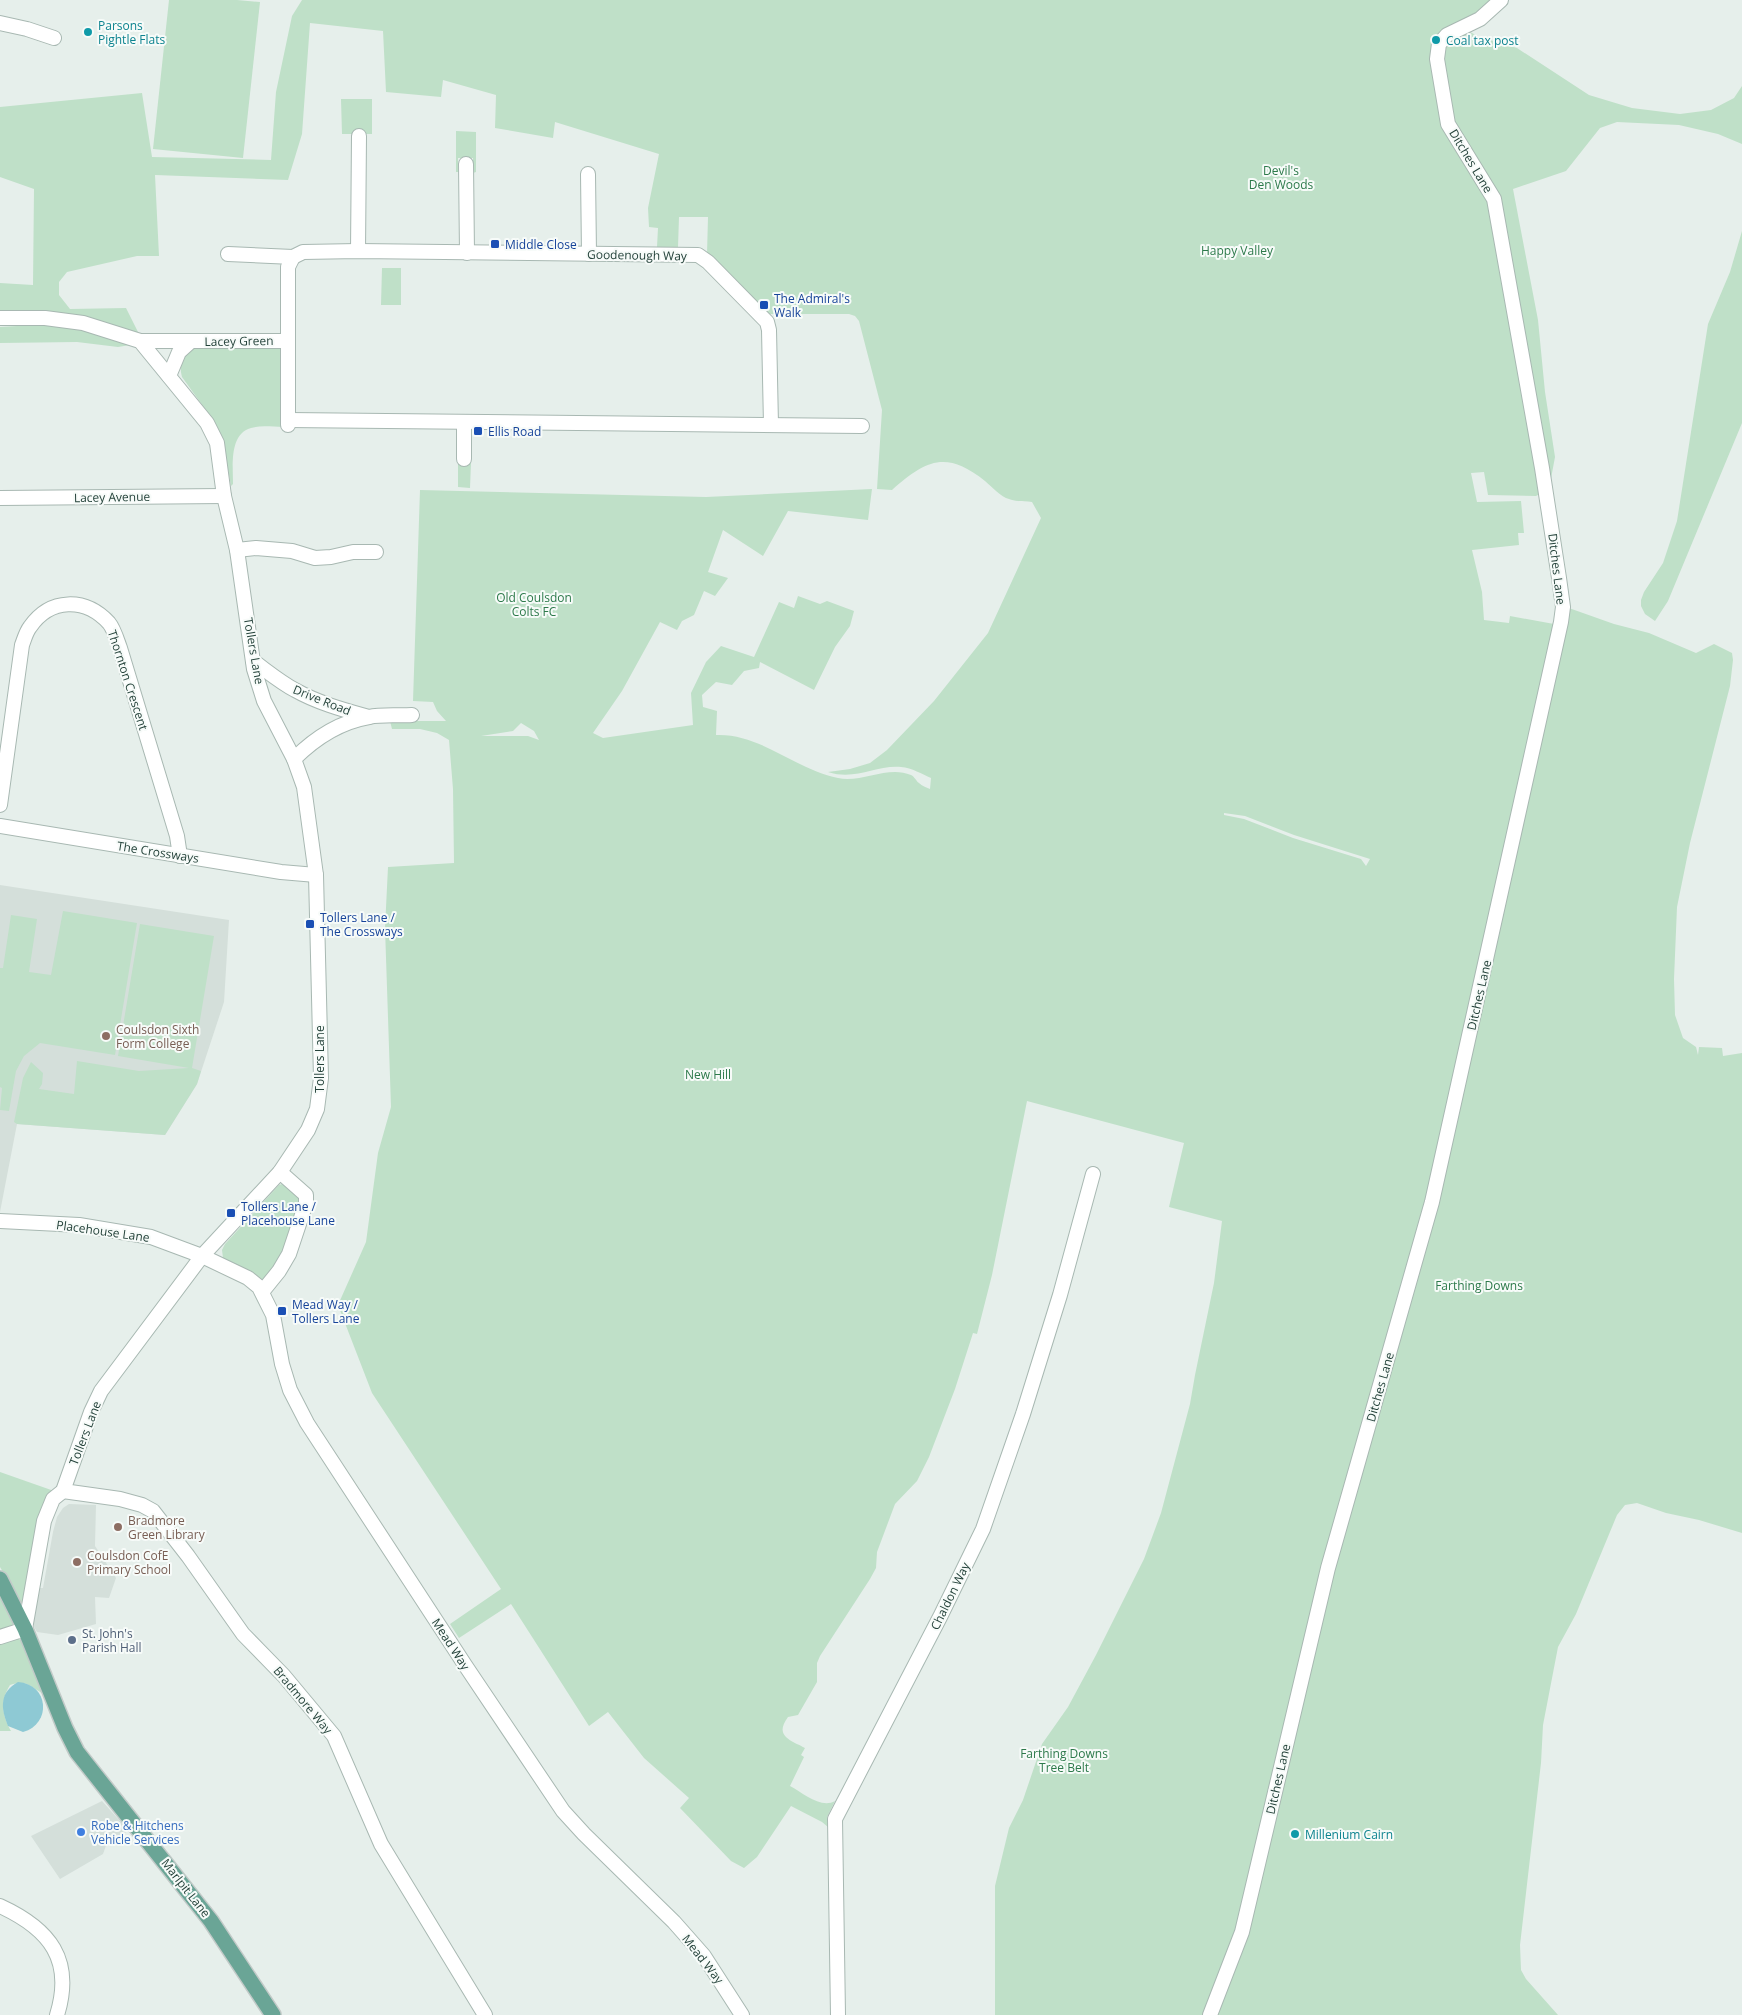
<svg xmlns="http://www.w3.org/2000/svg" width="1742" height="2015" font-family="'Open Sans',sans-serif">
	<style>
		.built { fill: #d4dfda }
		.green { fill: #bfe0c8; fill-rule: evenodd }
		.water { fill: #8ec9d4 }
		.lines { fill: none; stroke-linecap: round; stroke-linejoin: round }
		.minor-casing { stroke: #a8b8b2; stroke-width: 16 }
		.major-casing { stroke: #c2cac8; stroke-width: 18 }
		.minor { stroke: #fff; stroke-width: 14 }
		.major { stroke: #6aa596; stroke-width: 15 }
		.culture-dot { fill: #0f9aa8; stroke: #f7fbf9; stroke-width: 2 }
		.transit-dot { fill: #1a4fb4; stroke: #f7fbf9; stroke-width: 2 }
		.education-dot { fill: #8d6e63; stroke: #f7fbf9; stroke-width: 2 }
		.service-dot { fill: #5c6f8a; stroke: #f7fbf9; stroke-width: 2 }
		.shop-dot { fill: #3f7fe0; stroke: #f7fbf9; stroke-width: 2 }
		.labels { text-anchor: middle; dominant-baseline: central; stroke-width: 4; stroke-linejoin: round; paint-order: stroke }
		.culture-label { font-size: 12px; fill: #0d838f; stroke: #f7fbf9; text-anchor: start }
		.street-label { font-size: 12px; fill: #24423a; stroke: #f7fbf9 }
		.park-label { font-size: 12px; fill: #2d7a4b; stroke: #f7fbf9 }
		.transit-label { font-size: 12px; fill: #164399; stroke: #f7fbf9; text-anchor: start }
		.education-label { font-size: 12px; fill: #785e54; stroke: #f7fbf9; text-anchor: start }
		.service-label { font-size: 12px; fill: #4e5e75; stroke: #f7fbf9; text-anchor: start }
		.shop-label { font-size: 12px; fill: #366cbe; stroke: #f7fbf9; text-anchor: start }
	</style>
	<rect width="100%" height="100%" fill="#e6efeb"/>
	<g class="built">
		<polygon points="0,885 229,920 224,1002 197,1084 165,1135 17,1124 0,1212"/>
		<polygon points="69,1504 96,1505 95,1546 116,1578 109,1598 95,1597 96,1624 58,1635 37,1632 34,1627 34,1613 39,1588 43,1588 53,1532 57,1517 63,1508"/>
		<polygon points="102,1801 129,1831 108,1840 103,1854 60,1879 31,1836"/>
	</g>
	<g class="green">
		<polygon points="169,0 237,0 260,2 243,158 153,149"/>
		<path d="M302 0H1501L1466 30 1480 37 1517 48 1589 95 1632 108 1680 114 1711 110 1734 98 1742 86V144L1718 134 1679 125 1617 122 1600 128 1566 171 1513 189 1538 320 1545 392 1555 457 1549 489 1536 496 1488 495 1484 472 1471 473 1477 502 1521 501 1524 533H1518L1519 545 1472 550 1482 592 1484 620 1509 623 1510 616 1554 624 1566 607 1614 624 1649 633 1696 653 1714 644 1732 653 1733 660 1730 686 1690 843 1677 907 1674 979 1675 1015 1683 1038 1696 1047 1698 1055 1699 1047 1722 1048 1723 1056 1742 1053V1533L1699 1520 1666 1513 1637 1503 1625 1505 1617 1515 1576 1614 1558 1647 1543 1725 1541 1763 1520 1945 1521 1970 1526 1979 1558 2015H995V1886L1009 1828 1023 1800 1042 1744 1068 1707 1096 1655 1144 1559 1161 1513 1190 1404 1195 1375 1214 1283 1222 1221 1169 1207 1184 1143 1027 1101 992 1275 977 1334 973 1333 955 1389 929 1457 917 1481 895 1504 877 1552 876 1568 870 1579 820 1656 817 1663V1682L798 1715 788 1717C774 1736 790 1740 805 1748L801 1755 804 1757 790 1786C803 1793 821 1809 835 1801L827 1817 828 1827 822 1822 791 1806 757 1857 744 1868 731 1861 680 1808 689 1798 644 1758 608 1712 589 1726 511 1604 459 1638 450 1624 501 1589 372 1393 338 1305 366 1242 378 1153 391 1107 385 928 388 867 454 863 453 789 449 740 437 733 420 729H392L390 721H446L437 711 433 702 413 701 420 490 706 497 872 489 868 520 788 511 763 556 723 530 708 572 728 578 715 596 704 591 694 615 682 621 677 630 660 622 622 691 593 733 603 738 693 725 691 693 706 662 721 646 754 657 779 602 794 608 798 596 820 604 827 601 854 611 850 626 835 647 814 690 760 662 759 668 744 671 732 685 716 682 702 695 703 707 717 711 716 735C760 733 796 770 838 778 862 783 888 765 911 775 915 777 916 781 919 783 922 786 926 787 930 789L931 778C922 774 912 768 901 767 875 765 856 781 828 772L850 769 870 763 887 750 934 701 988 633 1041 518 1032 502C1025 501 1016 502 1009 499 1001 497 992 487 985 481 946 450 926 460 892 490L877 489 882 410 859 321 855 316 849 314H767L707 254 708 217H679L678 247H657L658 228 649 227 648 208 659 154 555 122 553 138 495 128 496 95 443 80 441 97 386 92 383 31 310 23 302 134 288 180 155 175 159 256H137L67 272 59 282V295L70 309 126 308 139 334 0 314V283L33 285 34 189 0 177V107L142 93 152 157 271 160 276 92 292 16ZM521 723 534 731 539 740 528 736H481L513 731ZM1224 813 1245 816 1294 835 1370 859 1366 866 1361 859 1293 838 1244 819 1224 815Z"/>
		<polygon points="341,99 372,99 372,134 342,134"/>
		<polygon points="456,131 476,132 476,172 473,173 473,158 458,158 458,172 456,172"/>
		<polygon points="1742,231 1742,423 1668,601 1655,621 1645,614 1641,606 1641,600 1644,592 1663,563 1677,521 1708,324 1730,272"/>
		<polygon points="382,268 401,268 401,305 381,305"/>
		<polygon points="21,322 82,326 136,344 118,347 77,342 0,343 0,327 17,326"/>
		<path d="M195 346 280 347 283 350V427C273 427 261 425 251 428 229 434 233 466 233 484L231 486 223 441 213 420 182 377C178 362 184 356 195 346Z"/>
		<polygon points="458,462 471,462 470,488 458,487"/>
		<polygon points="63,911 137,923 115,1055 40,1043 24,1056 16,1071 9,1111 0,1110 2,1088 0,1087 0,968 3,968 11,915 37,919 29,972 51,975"/>
		<polygon points="140,924 214,936 192,1068 201,1071 197,1084 165,1135 17,1124 14,1122 23,1078 31,1062 43,1073 42,1084 39,1089 74,1094 77,1061 139,1071 189,1068 118,1056"/>
		<polygon points="282,1184 300,1196 301,1204 284,1255 264,1283 223,1258 222,1250 225,1244 279,1185"/>
		<polygon points="0,1472 54,1491 24,1608 0,1567"/>
		<polygon points="0,1588 15,1627 0,1633"/>
		<path d="M10 1638 19 1639 28 1647 46 1695C30 1688 29 1679 10 1685 0 1701 2 1715 11 1731H0V1642Z"/>
	</g>
	<path class="water" d="M18 1682C49 1684 52 1724 23 1732L8 1726C0 1707 0 1692 18 1682Z"/>
	<g class="lines">
		<g class="minor-casing">
			<g id="minor">
				<polyline points="0,23 27,29 54,38"/>
				<polyline points="466,164 467,253"/>
				<polyline points="588,174 589,254"/>
				<polyline points="358,251 359,136"/>
				<polyline points="228,254 293,257 303,252 358,251 698,255 708,262 767,322 769,330 771,425"/>
				<polyline points="0,318 45,318 83,323 140,341 207,423 217,443 224,496 237,550 254,669 264,701 294,759 304,787 316,875 321,1078 317,1109 308,1130 280,1172 202,1256 101,1391 91,1412 63,1491 53,1499 44,1521 25,1629 0,1637"/>
				<polyline points="140,341 288,341"/>
				<polyline points="169,376 179,352 190,342"/>
				<polyline points="288,420 862,426"/>
				<polyline points="464,422 464,459"/>
				<polyline points="288,425 288,267 293,257"/>
				<polyline points="0,498 224,496"/>
				<polyline points="237,550 256,548 292,551 315,558 331,557 353,552 376,552"/>
				<path d="M253 661C267 671 280 682 295 690 318 703 344 710 369 717"/>
				<path d="M294 759C314 739 340 722 369 717 382 714 398 716 412 715"/>
				<path d="M0 805 22 645C24 640 26 632 30 627 50 598 85 597 109 623 114 629 117 640 120 648L177 836 180 856"/>
				<polyline points="0,826 281,872 316,875"/>
				<polyline points="0,1221 79,1225 151,1237 202,1256 248,1278 259,1287 273,1315 282,1364 290,1390 307,1423 465,1665 563,1811 584,1834 674,1922 704,1956 742,2015"/>
				<polyline points="262,1292 279,1271 289,1254 306,1203 306,1195 280,1172"/>
				<polyline points="63,1491 120,1499 142,1505 153,1511 188,1556 243,1634 284,1676 334,1736 381,1844 485,2015"/>
				<path d="M0 1906C50 1929 74 1960 57 2015"/>
				<polyline points="838,2015 835,1819 940,1617 983,1529 1023,1414 1060,1295 1093,1174"/>
				<polyline points="1210,2015 1242,1932 1328,1568 1432,1202 1561,622 1563,607 1559,578 1542,468 1494,199 1448,124 1437,59 1439,44 1447,35 1480,19 1501,0"/>
			</g>
		</g>
		<g class="major-casing">
			<polyline id="major" points="0,1579 25,1629 65,1728 77,1752 211,1921 273,2015"/>
		</g>
		<use href="#minor" class="minor"/>
		<use href="#major" class="major"/>
	</g>
	<g class="culture-dot">
		<circle cx="88" cy="32" r="5"/>
		<circle cx="1436" cy="40" r="5"/>
		<circle cx="1295" cy="1834" r="5"/>
	</g>
	<g class="transit-dot">
		<rect x="490" y="239" width="10" height="10" rx="2.5"/>
		<rect x="759" y="300" width="10" height="10" rx="2.5"/>
		<rect x="473" y="426" width="10" height="10" rx="2.5"/>
		<rect x="305" y="919" width="10" height="10" rx="2.5"/>
		<rect x="226" y="1208" width="10" height="10" rx="2.5"/>
		<rect x="277" y="1306" width="10" height="10" rx="2.5"/>
	</g>
	<g class="education-dot">
		<circle cx="106" cy="1036" r="5"/>
		<circle cx="118" cy="1527" r="5"/>
		<circle cx="77" cy="1562" r="5"/>
	</g>
	<circle class="service-dot" cx="72" cy="1640" r="5"/>
	<circle class="shop-dot" cx="81" cy="1832" r="5"/>
	<g class="labels">
		<g class="culture-label">
			<text x="98" y="25">Parsons<tspan x="98" dy="14">Pightle Flats</tspan></text>
			<text x="1446" y="40">Coal tax post</text>
			<text x="1305" y="1834">Millenium Cairn</text>
		</g>
		<g class="street-label">
			<text transform="translate(1471 161) rotate(59)">Ditches Lane</text>
			<text transform="translate(637 255) rotate(1)">Goodenough Way</text>
			<text transform="translate(239 341) rotate(-1)">Lacey Green</text>
			<text transform="translate(112 497) rotate(-1)">Lacey Avenue</text>
			<text transform="translate(1557 569) rotate(83)">Ditches Lane</text>
			<text transform="translate(254 651) rotate(80)">Tollers Lane</text>
			<text transform="translate(128 680) rotate(72)">Thornton Crescent</text>
			<text transform="translate(322 700) rotate(22)">Drive Road</text>
			<text transform="translate(158 852) rotate(9)">The Crossways</text>
			<text transform="translate(1479 995) rotate(-77)">Ditches Lane</text>
			<text transform="translate(319 1059) rotate(-90)">Tollers Lane</text>
			<text transform="translate(103 1231) rotate(8)">Placehouse Lane</text>
			<text transform="translate(1380 1387) rotate(-74)">Ditches Lane</text>
			<text transform="translate(85 1433) rotate(-69)">Tollers Lane</text>
			<text transform="translate(950 1596) rotate(-64)">Chaldon Way</text>
			<text transform="translate(451 1644) rotate(57)">Mead Way</text>
			<text transform="translate(303 1700) rotate(50)">Bradmore Way</text>
			<text transform="translate(1278 1779) rotate(-77)">Ditches Lane</text>
			<text transform="translate(186 1888) rotate(52)">Marlpit Lane</text>
			<text transform="translate(703 1959) rotate(52)">Mead Way</text>
		</g>
		<g class="park-label">
			<text x="1281" y="170">Devil's<tspan x="1281" dy="14">Den Woods</tspan></text>
			<text x="1237" y="250">Happy Valley</text>
			<text x="534" y="597">Old Coulsdon<tspan x="534" dy="14">Colts FC</tspan></text>
			<text x="708" y="1074">New Hill</text>
			<text x="1479" y="1285">Farthing Downs</text>
			<text x="1064" y="1753">Farthing Downs<tspan x="1064" dy="14">Tree Belt</tspan></text>
		</g>
		<g class="transit-label">
			<text x="505" y="244">Middle Close</text>
			<text x="774" y="298">The Admiral's<tspan x="774" dy="14">Walk</tspan></text>
			<text x="488" y="431">Ellis Road</text>
			<text x="320" y="917">Tollers Lane /<tspan x="320" dy="14">The Crossways</tspan></text>
			<text x="241" y="1206">Tollers Lane /<tspan x="241" dy="14">Placehouse Lane</tspan></text>
			<text x="292" y="1304">Mead Way /<tspan x="292" dy="14">Tollers Lane</tspan></text>
		</g>
		<g class="education-label">
			<text x="116" y="1029">Coulsdon Sixth<tspan x="116" dy="14">Form College</tspan></text>
			<text x="128" y="1520">Bradmore<tspan x="128" dy="14">Green Library</tspan></text>
			<text x="87" y="1555">Coulsdon CofE<tspan x="87" dy="14">Primary School</tspan></text>
		</g>
		<g class="service-label">
			<text x="82" y="1633">St. John's<tspan x="82" dy="14">Parish Hall</tspan></text>
		</g>
		<g class="shop-label">
			<text x="91" y="1825">Robe &amp; Hitchens<tspan x="91" dy="14">Vehicle Services</tspan></text>
		</g>
	</g>
</svg>
